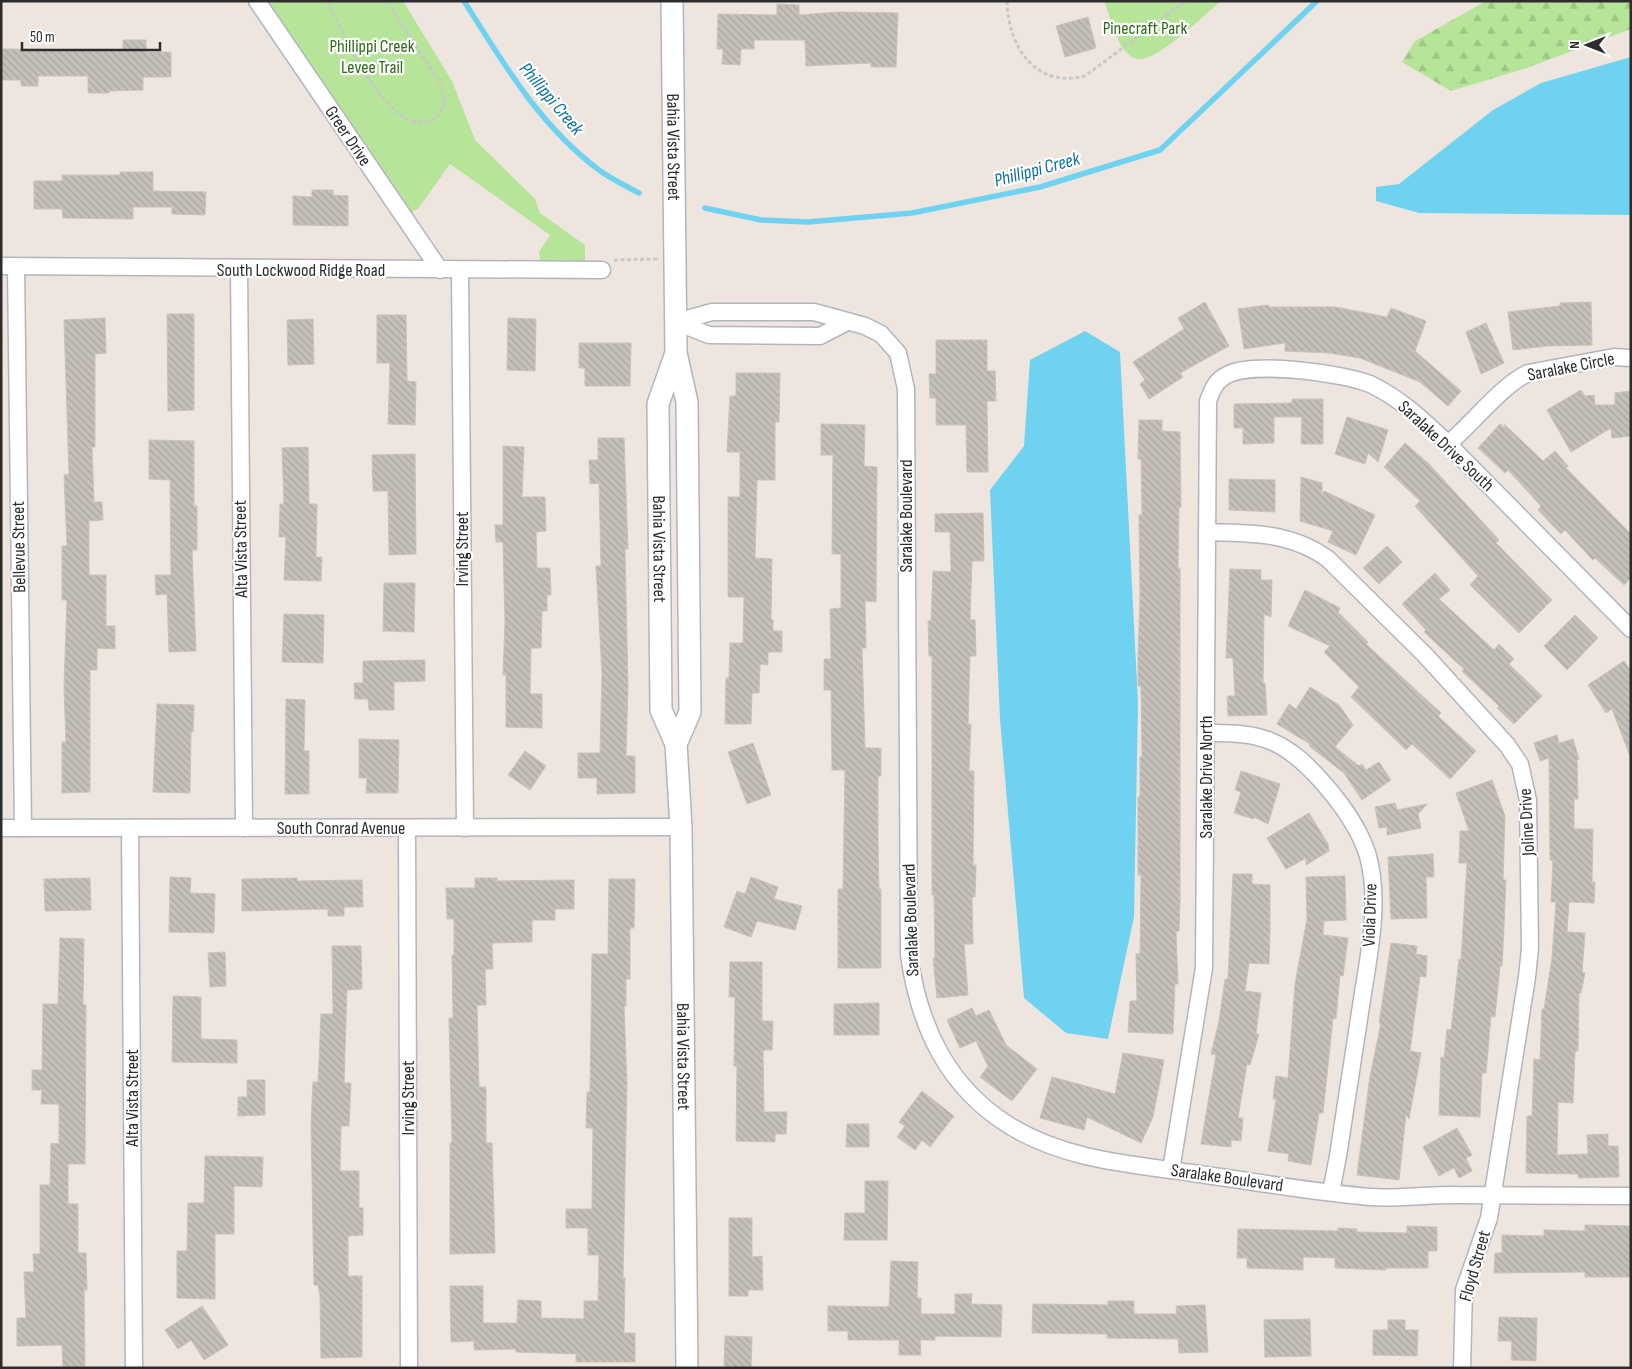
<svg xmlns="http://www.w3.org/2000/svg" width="1632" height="1369" font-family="'Sofia Sans Condensed',sans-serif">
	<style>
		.grass { fill: #b6e59a }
		.forest { fill: url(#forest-firs) }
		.water { fill: #70d2f1 }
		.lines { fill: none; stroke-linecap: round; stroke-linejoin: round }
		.stream { stroke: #70d2f1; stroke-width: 5.5 }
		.building { fill: url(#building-back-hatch); stroke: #c9c2b7 }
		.minor-casing { stroke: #b2b5bf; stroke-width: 19 }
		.tertiary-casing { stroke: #b2b5bf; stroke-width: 24 }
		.path { stroke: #c8c8c8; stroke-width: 3; stroke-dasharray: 4 2.5; stroke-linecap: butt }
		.minor { stroke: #fff; stroke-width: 16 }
		.tertiary { stroke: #fff; stroke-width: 21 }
		.labels { text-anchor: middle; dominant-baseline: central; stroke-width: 4.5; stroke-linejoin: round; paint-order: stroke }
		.park-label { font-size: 18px; fill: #2d6b19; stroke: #fff }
		.street-label { font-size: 18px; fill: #2c2c2c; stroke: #fff }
		.water-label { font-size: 19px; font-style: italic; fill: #0b71a0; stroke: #fff }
	</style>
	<defs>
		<pattern id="forest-firs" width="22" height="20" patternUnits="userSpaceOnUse" patternTransform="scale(1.25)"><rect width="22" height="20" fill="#b6e59a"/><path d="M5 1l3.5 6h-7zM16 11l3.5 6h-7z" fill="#9dc585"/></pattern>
		<pattern id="building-back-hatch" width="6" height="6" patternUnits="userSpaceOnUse" patternTransform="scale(1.25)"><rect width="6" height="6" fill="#c6c0ba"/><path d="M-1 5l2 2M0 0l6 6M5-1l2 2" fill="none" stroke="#aaa5a0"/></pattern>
	</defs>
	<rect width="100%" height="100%" fill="#eee6de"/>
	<g class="grass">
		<polygon points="267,1 403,1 452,81 475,140 535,199 540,213 585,245 585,262 540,262 539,252 550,235 450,164 418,209 410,213"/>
		<path d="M1104 1H1221C1206 13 1152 68 1134 58 1115 48 1112 19 1104 1Z"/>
	</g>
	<polygon class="forest" points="1486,1 1631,1 1631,29 1527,68 1451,91 1402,62 1415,41"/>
	<g class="water">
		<polygon points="1631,57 1631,215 1419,213 1376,201 1376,187 1399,184 1493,110 1541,83"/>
		<polygon points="1085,331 1120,352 1138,703 1134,917 1108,1039 1066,1033 1024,998 1000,719 990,490 1024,446 1030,360"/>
	</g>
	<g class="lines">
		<g class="stream">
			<path d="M464 1C503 63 540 126 599 170 611 179 626 186 639 193"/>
			<polyline points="705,208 761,220 808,222 912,213 1040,187 1160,150 1317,1"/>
		</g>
	</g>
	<g class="building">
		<polygon points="777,4 799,5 799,15 838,12 898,13 896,67 871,67 871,63 806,66 805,40 754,40 754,49 741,49 740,65 722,64 723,49 717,49 718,14 777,15"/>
		<polygon points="1088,17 1096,48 1065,57 1056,26"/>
		<polygon points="123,40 146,40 146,52 171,52 171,77 143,77 143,90 109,91 109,93 88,93 88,76 38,76 38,86 21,86 21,80 1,80 1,49 123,50"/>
		<polygon points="120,172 153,172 153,191 206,192 205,215 172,214 172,207 133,207 133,219 63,218 62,209 34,209 34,181 62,181 62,175 120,175"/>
		<polygon points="312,190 333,190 333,195 348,196 348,226 293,225 293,196 312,197"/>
		<polygon points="1205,302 1229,346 1180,373 1183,377 1149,399 1140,384 1145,380 1133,362 1184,329 1178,318"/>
		<polygon points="1591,302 1592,345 1548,346 1513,350 1508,312 1560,306 1560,303"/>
		<polygon points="1268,305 1269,307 1335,307 1387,317 1391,308 1426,321 1415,351 1461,391 1448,406 1420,382 1360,358 1329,353 1285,351 1285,343 1244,349 1238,309"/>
		<polygon points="167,314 194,314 194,410 168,411"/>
		<polygon points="377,315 406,315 407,381 416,382 415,425 388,424 390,363 377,363"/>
		<polygon points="105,318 106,353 95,354 95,447 92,447 94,502 102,502 103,520 89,521 89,575 106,575 106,626 115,626 115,649 97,648 97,670 90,670 90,792 62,793 62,742 66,742 64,687 67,600 62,600 62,546 67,546 64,475 69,474 64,320"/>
		<polygon points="508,318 536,319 535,371 507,370"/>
		<polygon points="313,319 314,364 288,365 287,320"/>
		<polygon points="1486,323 1504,363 1481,374 1466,332"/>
		<polygon points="936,340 987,340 987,371 995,371 996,401 987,401 988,472 967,472 966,425 936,425 936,398 930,398 929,374 936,374"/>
		<polygon points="579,343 631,343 630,386 585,386 585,368 579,368"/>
		<polygon points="736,373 780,373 779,422 775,422 775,480 757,480 755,558 772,559 771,619 773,620 773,631 782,631 782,652 768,652 768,665 760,664 759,693 752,693 751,724 725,724 726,678 729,678 730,643 743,643 744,597 728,597 728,497 740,497 740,452 727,452 730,396 736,396"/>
		<polygon points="1581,390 1585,396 1594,395 1595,405 1615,405 1615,393 1631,391 1631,436 1612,438 1611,428 1571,452 1547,410"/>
		<polygon points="1292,399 1323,399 1323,444 1301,444 1302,417 1274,417 1274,443 1243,444 1243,428 1234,428 1234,404 1292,403"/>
		<polygon points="1347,417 1388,430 1378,462 1368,453 1365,464 1335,454"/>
		<polygon points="1139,420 1162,420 1162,431 1180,432 1181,507 1179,507 1178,568 1180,568 1180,901 1179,931 1176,931 1178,984 1175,984 1173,1034 1128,1032 1130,1001 1137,1001 1136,954 1140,954 1141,875 1138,875 1138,797 1140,797 1140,757 1142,757 1141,686 1138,686 1138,656 1140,599 1139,515 1142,515 1141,459 1138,459"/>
		<polygon points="821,424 865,425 864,466 877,467 876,602 865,601 866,648 862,648 865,748 881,748 881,776 878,776 878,843 879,889 881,889 881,968 838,968 838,889 843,889 845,770 832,770 831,690 824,690 824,659 831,659 830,609 841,608 841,554 832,554 833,455 821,455"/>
		<polygon points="1500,424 1506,429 1504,424 1543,461 1555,451 1568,466 1566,468 1631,534 1631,578 1624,585 1595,558 1593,560 1565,530 1561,534 1538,510 1541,506 1508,470 1505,473 1478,448"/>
		<polygon points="598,438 624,438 628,549 625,549 628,686 626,756 635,756 635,793 597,794 597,778 578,778 578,753 600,753 602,673 596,566 601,566 599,483 590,484 589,460 598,460"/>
		<polygon points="149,440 194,441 194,506 197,506 197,550 192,550 196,651 169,652 167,594 156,595 155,575 171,575 170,480 149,479"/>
		<polygon points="1405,443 1429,464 1499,540 1496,543 1552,600 1519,633 1470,585 1478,576 1415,506 1420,501 1384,467"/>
		<polygon points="503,446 524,447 522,497 545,497 546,531 536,532 537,568 550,568 551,595 547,595 547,611 542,611 541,648 531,648 530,694 542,694 542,728 506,727 506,675 503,675 505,622 503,542 496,542 495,525 503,525"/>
		<polygon points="308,447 309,504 317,504 316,557 322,557 321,581 284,580 286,537 279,537 280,504 284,504 282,448"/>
		<polygon points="415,454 416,554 389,555 388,491 373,491 372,455"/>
		<polygon points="1301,477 1322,483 1322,496 1324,491 1375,515 1356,555 1328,542 1333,531 1300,521"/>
		<polygon points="1229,479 1275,480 1275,512 1229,510"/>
		<polygon points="983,513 984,561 972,561 970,620 975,620 976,656 970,656 968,724 971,724 969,771 974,771 973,865 976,865 975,897 972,897 973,944 964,944 968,995 937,998 933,958 935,958 934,895 932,895 932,656 929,656 928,621 931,621 933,571 951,572 950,532 935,532 935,514"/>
		<polygon points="1387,546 1402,562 1379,584 1363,568"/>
		<polygon points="1230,569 1261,570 1261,580 1272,580 1271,617 1264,614 1263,684 1265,683 1267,715 1228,716 1227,696 1235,696 1233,658 1226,658"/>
		<polygon points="1435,573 1450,590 1439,599 1494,650 1499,644 1514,659 1509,664 1542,696 1514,724 1497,708 1499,706 1462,671 1464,669 1424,632 1426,630 1402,604"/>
		<polygon points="384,583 415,583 414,632 383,631"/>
		<polygon points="1305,590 1340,608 1338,612 1368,642 1366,644 1441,713 1438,716 1476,751 1450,779 1412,744 1406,750 1351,697 1359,687 1324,652 1330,646 1288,626"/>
		<polygon points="284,614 324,615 323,663 282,662"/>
		<polygon points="1575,615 1598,638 1567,670 1544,646"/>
		<polygon points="425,660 425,681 394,682 394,710 369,710 368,699 355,699 354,683 363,683 363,661"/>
		<polygon points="1624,661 1631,671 1630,756 1612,709 1606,713 1588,685"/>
		<polygon points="1310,687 1339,705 1353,725 1335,747 1359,766 1362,764 1366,770 1379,762 1391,780 1362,800 1344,773 1309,746 1310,744 1277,724 1289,704 1296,709"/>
		<polygon points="286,699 305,700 304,751 309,751 309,794 285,794"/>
		<polygon points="157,704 194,705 193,732 191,732 190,793 153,792"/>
		<polygon points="1557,735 1559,743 1573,739 1579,759 1577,760 1578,799 1574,799 1574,829 1593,829 1592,882 1595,882 1594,903 1569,902 1567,932 1585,933 1582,972 1585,973 1581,993 1579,993 1578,1051 1575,1051 1573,1103 1558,1102 1557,1155 1588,1154 1587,1135 1608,1134 1608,1146 1618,1146 1619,1177 1578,1178 1578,1174 1526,1173 1527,1116 1532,1116 1534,1059 1540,1060 1542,1009 1544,1009 1552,958 1556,902 1551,902 1553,861 1550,860 1549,758 1540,761 1534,743"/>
		<polygon points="359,739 399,740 398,793 366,793 367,778 359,778"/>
		<polygon points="753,743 771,795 747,804 728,752"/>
		<polygon points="525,751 546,766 530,790 508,775"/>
		<polygon points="1241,771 1280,784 1268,824 1254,817 1254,819 1234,813 1241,792 1235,790"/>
		<polygon points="1492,780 1505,816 1503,880 1506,880 1504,926 1502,966 1500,966 1495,1017 1491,1016 1486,1073 1482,1073 1480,1117 1439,1115 1441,1057 1444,1058 1447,1029 1451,1030 1459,959 1461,960 1467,863 1459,863 1460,831 1469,831 1456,793"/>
		<polygon points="1395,803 1397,810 1427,804 1418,814 1421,828 1387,835 1387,827 1379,828 1375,807"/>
		<polygon points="1309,813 1328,844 1329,851 1306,865 1306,858 1286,869 1267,838"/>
		<polygon points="1433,854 1434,877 1426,877 1427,918 1391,919 1388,857"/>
		<polygon points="1233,874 1252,874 1252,884 1270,885 1270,933 1269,964 1249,963 1245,991 1261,993 1256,1034 1259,1034 1250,1065 1247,1064 1238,1118 1243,1118 1241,1141 1231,1140 1231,1147 1201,1144 1216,1055 1211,1054 1219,1021 1225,979 1228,979"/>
		<polygon points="1345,876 1346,920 1324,921 1323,935 1348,938 1343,976 1340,975 1336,1019 1333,1018 1323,1113 1319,1113 1311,1165 1288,1161 1289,1154 1268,1151 1276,1099 1273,1099 1274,1090 1276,1076 1288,1078 1295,984 1307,919 1306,877"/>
		<polygon points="170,877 191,878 190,893 215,894 214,933 169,932"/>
		<polygon points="751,877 778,887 774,899 802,906 795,930 757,921 751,937 724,927 737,891 745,894"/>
		<polygon points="90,878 91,910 45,911 44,879"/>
		<polygon points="297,878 297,881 362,880 363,907 344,907 344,916 328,916 328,909 242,911 242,879"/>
		<polygon points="475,878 497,878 497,881 574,880 574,909 555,909 555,920 532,920 532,942 492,943 493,969 485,969 486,1005 477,1005 479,1087 486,1087 486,1143 492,1143 495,1253 450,1254 450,1143 452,1143 449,1018 453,1018 452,955 454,955 454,919 447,919 446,888 475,888"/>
		<polygon points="609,879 635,879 634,928 630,928 630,979 626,979 626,1006 624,1006 627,1084 623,1278 625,1278 624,1333 635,1333 635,1362 576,1362 576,1354 516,1352 516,1349 474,1350 474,1341 451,1342 450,1286 483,1286 483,1323 517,1323 518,1300 541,1301 541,1318 584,1319 584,1301 598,1301 599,1255 588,1255 588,1228 566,1228 566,1209 592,1209 593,1128 586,1128 587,1092 590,1092 592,954 608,954"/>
		<polygon points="60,938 84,939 83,1005 86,1005 85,1164 68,1164 68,1204 78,1204 78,1253 86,1253 87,1290 84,1290 85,1366 63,1367 62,1345 17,1346 17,1318 26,1318 24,1272 34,1272 33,1254 40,1254 40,1185 50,1185 51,1143 59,1144 59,1104 41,1104 42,1090 32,1090 32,1070 42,1070 43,1004 58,1004"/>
		<polygon points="1391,943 1417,946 1416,954 1427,956 1426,977 1420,976 1410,1051 1421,1053 1409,1119 1406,1114 1399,1180 1357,1175 1370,1076 1381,1023 1379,1023"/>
		<polygon points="332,946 361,946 362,989 347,990 344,1083 351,1083 349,1126 341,1126 340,1171 359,1171 359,1208 363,1208 363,1235 348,1236 348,1276 362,1276 362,1357 321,1358 320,1296 318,1285 314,1285 311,1125 313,1082 318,1082 321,1014 333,1014"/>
		<polygon points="225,952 226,986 210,987 208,953"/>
		<polygon points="730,962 762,962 762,1021 773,1021 772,1050 763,1050 764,1112 787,1112 786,1134 775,1134 775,1142 736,1141 737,1066 734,1066 735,997 729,997"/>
		<polygon points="173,996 201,997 201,1039 237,1040 237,1063 172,1062"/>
		<polygon points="879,1003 879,1035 834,1035 834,1004"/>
		<polygon points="972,1008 976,1016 989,1010 1006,1045 1037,1069 1012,1101 980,1077 988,1066 976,1041 960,1048 947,1020"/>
		<polygon points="1123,1053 1164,1060 1153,1117 1141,1143 1087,1117 1084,1130 1040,1118 1052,1077 1115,1094"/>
		<polygon points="247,1080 265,1080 265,1115 238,1116 238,1097 247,1097"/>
		<polygon points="922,1091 954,1116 930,1147 922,1140 915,1150 897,1137 905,1126 899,1122"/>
		<polygon points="847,1124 869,1124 869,1147 846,1147"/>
		<polygon points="1457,1128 1472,1155 1466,1158 1472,1171 1459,1178 1454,1168 1439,1176 1423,1147"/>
		<polygon points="205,1156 263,1157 262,1187 234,1186 234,1234 215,1234 215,1299 177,1298 177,1251 187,1251 188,1203 204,1203"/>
		<polygon points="865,1181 888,1181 887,1240 844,1240 845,1213 865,1213"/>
		<polygon points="729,1218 752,1218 752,1257 762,1256 763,1290 748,1290 748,1296 729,1296"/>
		<polygon points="1585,1225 1631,1226 1631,1277 1585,1277 1585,1272 1494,1273 1495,1253 1502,1253 1502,1235 1544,1236 1544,1230 1585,1231"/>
		<polygon points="1407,1226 1437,1227 1437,1251 1428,1251 1428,1268 1386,1268 1386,1270 1335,1268 1335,1258 1303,1257 1303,1270 1247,1268 1247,1258 1237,1258 1238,1229 1338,1231 1338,1228 1357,1229 1357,1232 1407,1233"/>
		<polygon points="891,1261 918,1262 917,1298 921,1298 921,1314 955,1314 955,1294 972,1294 971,1304 1002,1305 1001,1337 935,1336 935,1340 920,1340 921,1355 899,1355 899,1340 848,1340 848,1331 828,1331 828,1306 889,1307"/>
		<polygon points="1108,1301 1134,1301 1134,1314 1177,1314 1176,1306 1205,1305 1208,1352 1179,1353 1178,1339 1107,1338 1107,1334 1032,1333 1033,1304 1108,1305"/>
		<polygon points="202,1306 228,1345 204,1360 191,1340 178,1349 165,1330"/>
		<polygon points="1499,1317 1537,1318 1536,1361 1511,1360 1512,1341 1498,1341"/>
		<polygon points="1310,1319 1311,1356 1265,1357 1264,1320"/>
		<polygon points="1388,1320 1405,1320 1405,1330 1418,1330 1417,1356 1373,1355 1373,1330 1388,1330"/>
		<polygon points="725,1336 752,1337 751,1368 724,1368"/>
	</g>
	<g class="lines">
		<g class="minor-casing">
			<g id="minor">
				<polyline points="257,1 440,270"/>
				<polyline points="1,266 602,270"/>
				<polyline points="16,267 23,828"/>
				<polyline points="239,269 244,828"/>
				<polyline points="460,270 465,828"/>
				<path d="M676 322 712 312H814L865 326 881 334 898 353 906 389 909 955C919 1026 947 1087 1010 1126 1066 1160 1129 1164 1192 1173 1251 1181 1311 1192 1370 1197 1400 1199 1429 1194 1459 1195 1516 1195 1573 1196 1631 1196"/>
				<polyline points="676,322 709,335 820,336 847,322"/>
				<path d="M1448 444C1473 423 1501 386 1528 373L1614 357 1631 358"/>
				<path d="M1207 532C1252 534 1289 531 1328 559L1425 655 1507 745 1520 764 1528 800 1530 948 1527 977 1489 1218 1464 1290 1462 1368"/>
				<path d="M1206 733C1263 732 1286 740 1325 785 1343 806 1360 829 1368 856 1381 904 1368 958 1361 1006 1353 1056 1346 1106 1338 1156L1331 1192"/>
				<polyline points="1,828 681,827"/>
				<polyline points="130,828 134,1368"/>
				<polyline points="407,828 409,1368"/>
				<path d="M1171 1170 1204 968 1208 401C1212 390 1216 380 1227 375 1253 361 1342 373 1370 384 1400 398 1424 421 1448 444L1631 629"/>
			</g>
		</g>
		<g class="tertiary-casing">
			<g id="tertiary">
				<path id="s1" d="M672 1 676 353 687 402 690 712 676 744"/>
				<path id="s2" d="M676 353 658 404 661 710 676 744 681 827 687 1368"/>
			</g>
		</g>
		<g class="path">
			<path d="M327 1C344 32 383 127 424 122 430 121 437 119 440 113 447 101 443 92 438 80L387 1"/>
			<path d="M1007 1C1008 46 1035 89 1085 76L1186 1"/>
			<polyline points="614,260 658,259"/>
		</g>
		<use href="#minor" class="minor"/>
		<use href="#tertiary" class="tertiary"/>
	</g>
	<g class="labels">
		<g class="park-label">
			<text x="1145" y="28">Pinecraft Park</text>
			<text x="372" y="46">Phillippi Creek<tspan x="372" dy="21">Levee Trail</tspan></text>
		</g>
		<g class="street-label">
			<text transform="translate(348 136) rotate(56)">Greer Drive</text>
			<text stroke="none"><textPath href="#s1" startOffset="146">Bahia Vista Street</textPath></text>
			<text x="301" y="270">South Lockwood Ridge Road</text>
			<text transform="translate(1571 367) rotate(-11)">Saralake Circle</text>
			<text transform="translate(1446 446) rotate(43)">Saralake Drive South</text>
			<text transform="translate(906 516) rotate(-90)">Saralake Boulevard</text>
			<text transform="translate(19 547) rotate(-91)">Bellevue Street</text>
			<text stroke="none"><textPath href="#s2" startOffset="199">Bahia Vista Street</textPath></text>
			<text transform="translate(241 549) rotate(-91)">Alta Vista Street</text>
			<text transform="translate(462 549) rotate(-90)">Irving Street</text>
			<text transform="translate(1206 777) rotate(-90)">Saralake Drive North</text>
			<text transform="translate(1527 822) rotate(-93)">Joline Drive</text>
			<text x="341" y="828">South Conrad Avenue</text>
			<text transform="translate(1370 915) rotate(-88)">Viola Drive</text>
			<text transform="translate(911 920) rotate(-92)">Saralake Boulevard</text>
			<text stroke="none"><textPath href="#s2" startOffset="710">Bahia Vista Street</textPath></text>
			<text transform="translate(132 1098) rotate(-90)">Alta Vista Street</text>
			<text transform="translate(408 1098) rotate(-90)">Irving Street</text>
			<text transform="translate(1227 1178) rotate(8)">Saralake Boulevard</text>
			<text transform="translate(1475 1266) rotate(-74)">Floyd Street</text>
		</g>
		<g class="water-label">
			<text transform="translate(551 99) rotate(50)">Phillippi Creek</text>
			<text transform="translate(1037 170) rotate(-15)">Phillippi Creek</text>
		</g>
	</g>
	<rect width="1632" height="1369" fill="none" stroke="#2c2c2c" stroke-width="5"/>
	<g transform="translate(1587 45) rotate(270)" stroke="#ffffff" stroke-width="4" paint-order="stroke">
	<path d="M0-4L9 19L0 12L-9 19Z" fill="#2c2c2c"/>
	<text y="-8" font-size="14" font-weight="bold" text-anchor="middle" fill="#2c2c2c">N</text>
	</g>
	<path d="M22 42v8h138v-8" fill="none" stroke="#2c2c2c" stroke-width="2.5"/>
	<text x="30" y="42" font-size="15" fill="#2c2c2c" stroke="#ffffff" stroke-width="4" paint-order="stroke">50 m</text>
</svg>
